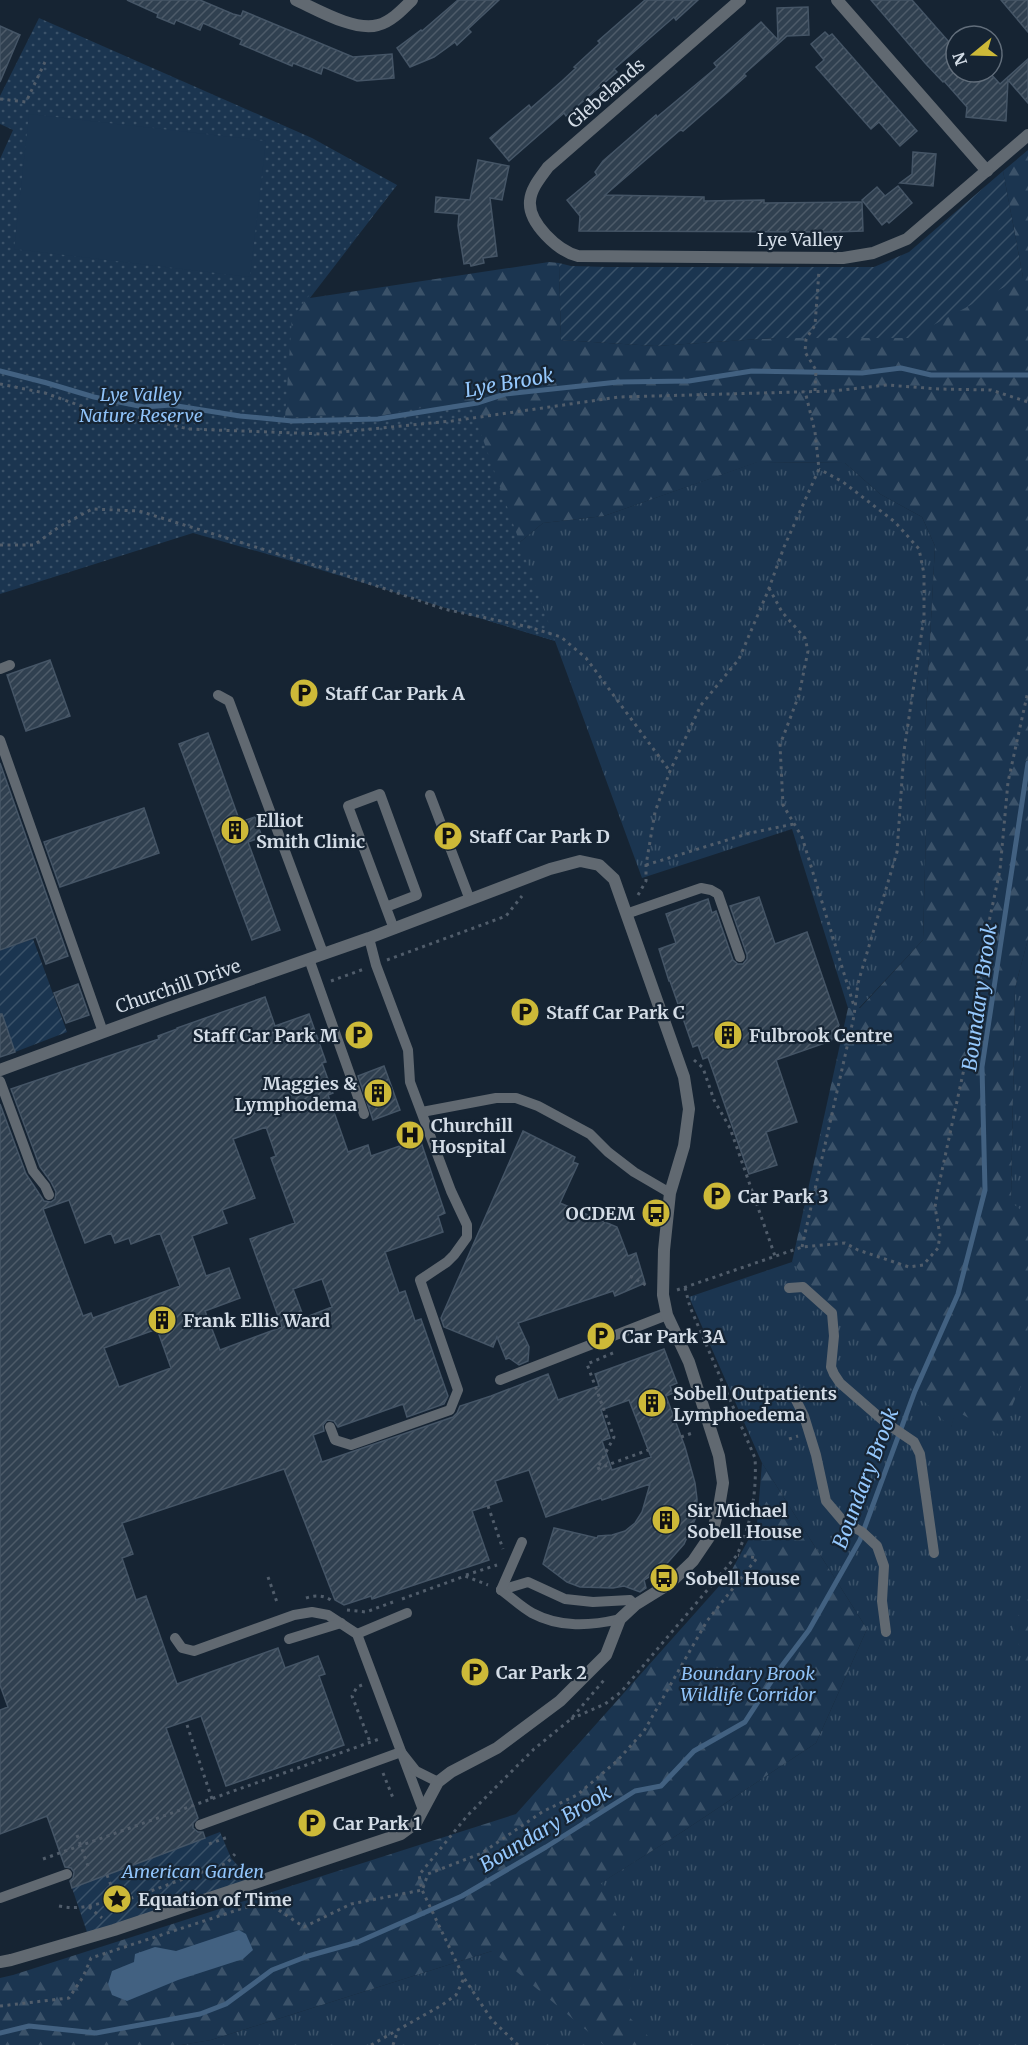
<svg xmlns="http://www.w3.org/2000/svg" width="1028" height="2045" font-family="Merriweather,serif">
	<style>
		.grass { fill: url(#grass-tufts) }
		.forest { fill: url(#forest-firs) }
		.park { fill: url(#park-dots) }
		.garden { fill: url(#garden-furrows) }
		.pitch { fill: #1b3550 }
		.water { fill: #426181 }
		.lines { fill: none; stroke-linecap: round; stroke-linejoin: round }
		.stream { stroke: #426181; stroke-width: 5 }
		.building { fill: url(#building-hatch); stroke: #455566; stroke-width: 1.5; fill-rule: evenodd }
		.path { stroke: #515d6b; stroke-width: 3; stroke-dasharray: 3 4.5; stroke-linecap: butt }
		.service { stroke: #616971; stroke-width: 10 }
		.minor { stroke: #616971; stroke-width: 12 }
		.labels { text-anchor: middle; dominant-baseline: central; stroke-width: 4.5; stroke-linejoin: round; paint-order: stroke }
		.street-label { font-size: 18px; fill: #d3dce6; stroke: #162433 }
		.park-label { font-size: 18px; font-style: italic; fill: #90c3f9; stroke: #162433 }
		.poi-label { font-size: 18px; font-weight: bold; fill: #d3dce6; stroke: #162433; text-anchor: start }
		.water-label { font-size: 20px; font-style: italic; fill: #95c8fd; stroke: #162433 }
	</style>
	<defs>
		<pattern id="grass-tufts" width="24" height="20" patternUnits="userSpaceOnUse" patternTransform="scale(1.5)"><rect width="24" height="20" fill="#1b3550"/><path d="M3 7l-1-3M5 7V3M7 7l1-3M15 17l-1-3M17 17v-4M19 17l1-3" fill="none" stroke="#3b5269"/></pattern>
		<pattern id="forest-firs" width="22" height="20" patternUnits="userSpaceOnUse" patternTransform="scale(1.5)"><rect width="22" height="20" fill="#1b3550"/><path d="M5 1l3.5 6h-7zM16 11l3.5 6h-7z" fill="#3b5269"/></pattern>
		<pattern id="park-dots" width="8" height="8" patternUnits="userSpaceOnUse" patternTransform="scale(1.5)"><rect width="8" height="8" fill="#1b3550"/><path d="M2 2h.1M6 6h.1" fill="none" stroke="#3b5269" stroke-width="1.8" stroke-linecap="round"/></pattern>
		<pattern id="garden-furrows" width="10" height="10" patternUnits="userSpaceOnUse" patternTransform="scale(1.5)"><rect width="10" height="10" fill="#1b3550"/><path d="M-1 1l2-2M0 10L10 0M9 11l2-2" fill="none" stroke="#3b5269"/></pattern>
		<pattern id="building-hatch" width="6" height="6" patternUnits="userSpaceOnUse" patternTransform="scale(1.5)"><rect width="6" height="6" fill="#304050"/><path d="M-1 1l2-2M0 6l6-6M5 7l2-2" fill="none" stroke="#4d5b69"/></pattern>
	</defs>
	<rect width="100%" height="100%" fill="#162433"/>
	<g class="grass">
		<polygon points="757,462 845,463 880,494 922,517 935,546 925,731 926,830 923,940 859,1008 848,1008 792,829 642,878 555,641 400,594 519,543 543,523 604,516"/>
		<polygon points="1028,939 1028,2045 181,2045 211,2040 492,1951 682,1832 816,1743 867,1629 762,1463 689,1297 792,1262 838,1305 951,1427 1011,1202 1015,988"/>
	</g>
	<g class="forest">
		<polygon points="1028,150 1028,939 1015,988 1011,1202 1028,1216 1028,1326 1023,1380 1000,1435 956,1411 951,1428 832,1310 792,1262 848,1008 860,1008 923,940 926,830 925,731 935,546 922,517 880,494 845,463 758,462 604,516 543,523 519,543 286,427 0,248 397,185 310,298 549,262 559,263 561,340 655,346 776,338 1023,277 1003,171"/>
		<path d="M762 1463 867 1629 816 1743 682 1832 601 1883C610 1901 637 1955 634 1974 632 1986 626 1998 622 2010L657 2045H604L492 1951 211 2040 181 2045H0V1978L13 1975 516 1814 729 1575 757 1524Z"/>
		<polygon points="1028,1599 1028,1675 1013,1625"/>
	</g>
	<polygon class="park" points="39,18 312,138 397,185 292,317 285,418 336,415 380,416 412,409 470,403 555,641 288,560 193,533 0,594 0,159 13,130 0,124 0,96"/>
	<g class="garden">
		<polygon points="1003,171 1023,277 909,338 776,338 655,346 561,340 559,263 571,266 607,267 874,267 909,252"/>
		<polygon points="33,939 67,1032 15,1052 8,1032 0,1034 0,950"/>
		<polygon points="220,1832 231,1858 250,1879 88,1935 72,1888"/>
	</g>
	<polygon class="pitch" points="29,114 266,141 250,277 14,249"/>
	<polygon class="water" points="239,1930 246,1934 253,1950 243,1959 178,1980 127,2001 112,1995 108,1984 112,1971 134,1962 135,1954 155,1947 176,1951"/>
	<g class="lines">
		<g class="stream">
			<polyline points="0,371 47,383 94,397 144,407 171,405 240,416 292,421 378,419 477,403 505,394 618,382 689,381 752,371 862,373 901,368 931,375 1028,375"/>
			<polyline points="0,2033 29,2026 96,2033 200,2014 226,2004 272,1970 308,1956 358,1942 462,1896 546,1847 635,1791 661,1786 694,1751 745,1722 778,1671 809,1630 860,1540 915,1391 958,1294 985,1190 982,1067 1028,763"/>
		</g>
	</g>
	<g class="building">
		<polygon points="127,0 200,0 233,14 241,16 243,11 353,57 392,54 394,78 357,81 323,67 321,74 293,63 292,66 240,44 242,40 203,23 200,30 176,20 174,24 157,17 158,14"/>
		<polygon points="458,0 499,0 468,29 471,32 457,45 455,42 434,57 410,67 397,48 421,30 422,31"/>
		<polygon points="645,0 698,0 676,20 674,17 614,69 617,72 566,116 564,113 509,161 490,138 529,105 531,108 562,81 576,68 574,67 600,43 598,41"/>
		<polygon points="871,0 912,0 956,50 956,72 989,72 1000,84 1028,59 1028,103 1008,80 1006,121 966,117 967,107 944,81 943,82 926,64"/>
		<polygon points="1001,0 1028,0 1028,32"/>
		<polygon points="808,7 809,35 787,36 744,74 746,76 728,92 683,131 681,130 679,131 605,195 704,197 704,201 764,200 764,203 862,202 863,231 833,232 579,231 580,216 567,200 597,175 595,172 603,161 656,115 657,117 717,67 714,63 761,22 778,40 777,8"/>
		<polygon points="0,26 20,35 0,82"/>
		<polygon points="825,32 829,36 832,34 917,131 900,146 879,122 871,129 816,67 824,60 811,44"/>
		<polygon points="913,152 936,154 933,186 900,183 912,174"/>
		<polygon points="478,160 509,166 502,200 490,198 497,256 483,258 484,263 471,266 470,263 464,264 458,226 459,214 435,212 436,197 470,200"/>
		<polygon points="898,186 912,203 889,223 887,221 882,225 862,200 877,187 885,196"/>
		<polygon points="50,660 70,716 26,731 7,675"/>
		<polygon points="208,733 240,822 255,817 262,837 248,842 280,930 252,940 179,744"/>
		<polygon points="0,763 68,956 46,964 36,937 0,950"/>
		<polygon points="144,808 159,853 60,887 44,842"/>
		<polygon points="759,897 775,944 807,932 839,1025 831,1041 776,1060 797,1122 766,1132 777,1165 749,1174 708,1057 703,1059 698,1045 693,1047 670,981 669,981 659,949 676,943 666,914 708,899 712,913 716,911 733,960 738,964 743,964 747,959 747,955 730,906"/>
		<polygon points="78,984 89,1015 66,1023 54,993"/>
		<path d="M265 997 275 1026 309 1014 326 1062 322 1063 333 1093 328 1095 348 1152 368 1145 371 1156 420 1139 445 1213 438 1216 443 1232 385 1252 399 1293 405 1291 415 1321 421 1319 448 1396 444 1404 407 1417 403 1404 338 1427 334 1421 327 1420 323 1425 324 1431 313 1435 322 1462 453 1417 457 1413 460 1406 491 1396 548 1374 558 1400 599 1386 595 1374 664 1349 677 1383 670 1386 673 1393 666 1396 685 1447 695 1483 697 1499 696 1517 684 1544 662 1569 644 1580 646 1588 640 1592 624 1586 613 1588 580 1587 567 1582 543 1564 554 1528 597 1538 598 1536 612 1535 625 1531 635 1523 642 1512 650 1484 602 1500 601 1498 546 1517 529 1470 495 1481 502 1501 472 1511 489 1560 372 1599 371 1596 344 1605 335 1600 284 1469 122 1523 133 1554 122 1558 136 1600 146 1596 177 1684 278 1648 285 1668 318 1656 325 1674 319 1676 344 1745 226 1786 201 1716 166 1728 198 1818 193 1823V1828L198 1832H203L205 1838 72 1888 70 1881 73 1878 74 1872 71 1868 65 1867 47 1816 0 1834V1710L8 1707 0 1685V1104L26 1174 44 1201 51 1202 55 1199 56 1192 51 1182 40 1167 11 1089 159 1039 158 1036 177 1029V1028ZM266 1127 276 1156 271 1158 295 1223 250 1239 282 1327 220 1350 205 1311 240 1298 229 1268 206 1276 192 1236 227 1223 222 1210 255 1198 233 1139ZM69 1200 85 1243 111 1233 115 1243 129 1238 131 1244 160 1233 180 1286 93 1318 91 1313 83 1316 43 1209ZM322 1279 332 1307 304 1318 293 1289ZM157 1329 171 1368 119 1387 104 1348ZM629 1400 651 1457 612 1470 602 1441 610 1438 601 1410Z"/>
		<polygon points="0,1014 2,1014 15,1052 0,1057"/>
		<polygon points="384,1066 400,1110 373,1120 358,1076"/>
		<polygon points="523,1131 575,1157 573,1162 578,1164 560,1203 617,1227 628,1256 636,1253 645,1283 615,1296 613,1291 518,1323 529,1347 528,1361 519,1365 509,1358 506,1359 497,1337 493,1347 444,1327 441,1318"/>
	</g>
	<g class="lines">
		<g class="path">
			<polyline points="0,99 26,102 45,62"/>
			<polyline points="0,384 45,393 98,412 123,414 189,429 322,434 452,421 619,397 833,391 887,385 939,389 991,390 1028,402"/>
			<polyline points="815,391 816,370 805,352 806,339 815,325 819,271"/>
			<polyline points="0,545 34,545 59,527 92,509 139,511 330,570 444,609 529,627 561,637 586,658 669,770"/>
			<polyline points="769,588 782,612 805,638 808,651 799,695 780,745 783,805 802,837 854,1006"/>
			<polyline points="646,865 750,833 794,824"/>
			<polyline points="638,895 646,881 646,865 655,812 670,771 701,705 739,659 768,591 784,547 819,469 815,432 805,391"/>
			<polyline points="387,960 506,916 522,896"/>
			<polyline points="331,981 364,969"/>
			<polyline points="694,1060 703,1068 714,1100 730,1128 775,1256"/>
			<polyline points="802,1247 854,1016 858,983 897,852 904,751 924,617 924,574 919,549 895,522 843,482 819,469"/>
			<polyline points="630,1276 649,1287"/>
			<polyline points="677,1290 802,1247 845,1243 858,1250 909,1267 923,1265 938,1248 940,1235 935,1207 938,1189 975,1018 979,969 1000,870 1008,782 1028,691"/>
			<polyline points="613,1353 587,1364 614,1437 597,1469 648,1450"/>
			<polyline points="681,1437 695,1432"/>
			<polyline points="789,1439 798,1436"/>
			<polyline points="488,1506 503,1549"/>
			<polyline points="466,1575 497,1565"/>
			<polyline points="268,1577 278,1605"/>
			<path d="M306 1598C315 1595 323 1595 331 1600"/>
			<polyline points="402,1599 465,1576 488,1585"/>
			<polyline points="347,1610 366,1612 393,1602"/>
			<polyline points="362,1685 357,1687 352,1696 370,1742"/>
			<path d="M571 1719 605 1704 621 1692 737 1555C751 1524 757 1493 755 1458L690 1307 685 1288"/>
			<polyline points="187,1725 212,1799"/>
			<polyline points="383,1773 393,1798"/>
			<polyline points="77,1835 88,1866"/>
			<polyline points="209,1844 228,1837"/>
			<polyline points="43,1859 382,1738"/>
			<polyline points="107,1875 114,1893"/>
			<polyline points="423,1888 428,1874 482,1853 542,1812 577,1795 617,1761 644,1731 707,1621 757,1558 738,1555"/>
			<circle cx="117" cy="1899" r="6"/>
			<polyline points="123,1899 129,1899 227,1863 235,1854"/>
			<path d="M59 1906C78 1910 92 1906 111 1900"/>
			<polyline points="89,1907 102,1918"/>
			<polyline points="0,2006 69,1998 83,1977 91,1958 265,1901 304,1927 351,1904 422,1890"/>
			<polyline points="371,2045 442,2005 456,1995 464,1978"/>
			<polyline points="393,2045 398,2030"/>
			<polyline points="518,2045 492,2020 464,1978 422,1890 419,1875 467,1816 534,1749 571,1719 604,1680"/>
		</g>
		<g class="service">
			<polyline points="0,669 10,665"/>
			<polyline points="218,695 229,701 323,953"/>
			<polyline points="0,740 103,1032"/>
			<polyline points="430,795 470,900"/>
			<polyline points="386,907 417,895 380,794 348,806 394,929"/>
			<polyline points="626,914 701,888 711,890 718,894 740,957"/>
			<polyline points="309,959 364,1114"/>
			<polyline points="0,1081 33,1171 45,1186 49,1195"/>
			<polyline points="422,1112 496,1098 516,1098 538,1106 590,1134 608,1152 634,1172 670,1193"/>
			<polyline points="789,1288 803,1287 832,1313 834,1336 831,1367 834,1374 840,1383 886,1423 914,1442 920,1454 934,1553"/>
			<polyline points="500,1380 667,1315"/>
			<polyline points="796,1400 804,1416 816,1455 826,1501 843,1521 862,1532 877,1546 884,1566 882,1601 886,1632"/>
			<polyline points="330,1427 335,1440 351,1445 450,1410 458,1390 420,1280 447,1262 454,1255 467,1237 467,1225 451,1191 410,1082 408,1050 376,965 369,938"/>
			<polyline points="501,1590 528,1582 565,1599 593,1602 630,1600 635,1605"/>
			<path d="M501 1590C511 1597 521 1607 532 1613 560 1628 590 1626 620 1619"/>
			<polyline points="501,1590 522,1542"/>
			<polyline points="357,1634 407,1613"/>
			<polyline points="175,1638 182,1648 194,1651 294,1615 312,1612 328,1615 357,1634 423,1810"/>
			<polyline points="289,1639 341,1623"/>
			<polyline points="200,1825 401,1752 416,1771 438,1782"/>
			<polyline points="0,1898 67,1874"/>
		</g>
		<g class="minor">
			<path d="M296 0C316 9 355 32 378 25 391 22 403 9 412 0"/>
			<path d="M740 0 548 167C541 177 531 188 530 201 528 223 558 251 578 256L843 258 873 253 907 239 1028 135"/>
			<polyline points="837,0 987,171"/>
			<polyline points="0,1070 169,1008 369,938 550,869 580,861 599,865 614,879 684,1077 689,1109 684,1146 670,1193 664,1250 663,1295 667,1315 689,1362 719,1456 723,1483 719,1507 712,1533 693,1561 669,1584 635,1605 620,1619 606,1655 560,1701 497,1748 451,1772 438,1782 416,1823 401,1834 114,1930 11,1960 0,1962"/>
		</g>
	</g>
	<defs>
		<g id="parking-disc" transform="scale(1.5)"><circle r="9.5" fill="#cdb938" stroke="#162433"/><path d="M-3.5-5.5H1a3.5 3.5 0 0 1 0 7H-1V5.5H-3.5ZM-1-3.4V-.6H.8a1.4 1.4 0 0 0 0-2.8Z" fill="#111"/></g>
		<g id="building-disc" transform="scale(1.5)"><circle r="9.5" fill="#cdb938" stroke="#162433"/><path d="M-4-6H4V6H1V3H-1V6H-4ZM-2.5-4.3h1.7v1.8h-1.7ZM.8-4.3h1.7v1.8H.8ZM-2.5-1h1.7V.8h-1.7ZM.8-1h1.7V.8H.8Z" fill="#111"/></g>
		<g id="hospital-disc" transform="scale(1.5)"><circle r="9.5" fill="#cdb938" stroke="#162433"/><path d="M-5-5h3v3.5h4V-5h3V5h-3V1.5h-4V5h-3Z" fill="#111"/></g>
		<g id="bus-disc" transform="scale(1.5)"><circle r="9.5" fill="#cdb938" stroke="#162433"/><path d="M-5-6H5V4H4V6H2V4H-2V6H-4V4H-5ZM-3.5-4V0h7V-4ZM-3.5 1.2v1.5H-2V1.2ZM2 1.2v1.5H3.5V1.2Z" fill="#111"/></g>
		<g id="sight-disc" transform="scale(1.5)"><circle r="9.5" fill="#cdb938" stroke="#162433"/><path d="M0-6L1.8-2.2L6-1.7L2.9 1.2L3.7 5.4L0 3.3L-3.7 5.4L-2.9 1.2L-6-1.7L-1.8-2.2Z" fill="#111"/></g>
	</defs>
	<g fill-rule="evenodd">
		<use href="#parking-disc" x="304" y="693"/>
		<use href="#building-disc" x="235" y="830"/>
		<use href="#parking-disc" x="448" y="836"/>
		<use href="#parking-disc" x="525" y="1012"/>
		<use href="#parking-disc" x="359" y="1035"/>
		<use href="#building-disc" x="728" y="1035"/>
		<use href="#building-disc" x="378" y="1093"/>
		<use href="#hospital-disc" x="410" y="1135"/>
		<use href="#parking-disc" x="717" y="1196"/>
		<use href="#bus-disc" x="656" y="1213"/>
		<use href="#building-disc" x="162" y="1320"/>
		<use href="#parking-disc" x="601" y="1336"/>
		<use href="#building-disc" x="652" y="1403"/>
		<use href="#building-disc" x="666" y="1520"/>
		<use href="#bus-disc" x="664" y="1578"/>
		<use href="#parking-disc" x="475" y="1672"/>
		<use href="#parking-disc" x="312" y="1823"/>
		<use href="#sight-disc" x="117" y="1899"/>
	</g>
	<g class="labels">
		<g class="street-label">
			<text transform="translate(606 93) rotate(-41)">Glebelands</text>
			<text x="800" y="239">Lye Valley</text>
			<text transform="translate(178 986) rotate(-19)">Churchill Drive</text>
		</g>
		<g class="park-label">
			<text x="141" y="394">Lye Valley<tspan x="141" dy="21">Nature Reserve</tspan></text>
			<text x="748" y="1673">Boundary Brook<tspan x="748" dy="21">Wildlife Corridor</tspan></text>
			<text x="193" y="1871">American Garden</text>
		</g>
		<g class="poi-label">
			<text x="325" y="693">Staff Car Park A</text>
			<text x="256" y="820">Elliot<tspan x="256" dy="21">Smith Clinic</tspan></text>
			<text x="469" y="836">Staff Car Park D</text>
			<text x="546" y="1012">Staff Car Park C</text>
			<text x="338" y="1035" text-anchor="end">Staff Car Park M</text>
			<text x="749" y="1035">Fulbrook Centre</text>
			<text x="357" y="1083" text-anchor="end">Maggies &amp;<tspan x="357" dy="21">Lymphodema</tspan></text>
			<text x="431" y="1125">Churchill<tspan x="431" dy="21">Hospital</tspan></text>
			<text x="738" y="1196">Car Park 3</text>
			<text x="635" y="1213" text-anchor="end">OCDEM</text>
			<text x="183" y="1320">Frank Ellis Ward</text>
			<text x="622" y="1336">Car Park 3A</text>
			<text x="673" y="1393">Sobell Outpatients<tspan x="673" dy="21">Lymphoedema</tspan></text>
			<text x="687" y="1510">Sir Michael<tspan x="687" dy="21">Sobell House</tspan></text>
			<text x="685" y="1578">Sobell House</text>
			<text x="496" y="1672">Car Park 2</text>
			<text x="333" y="1823">Car Park 1</text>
			<text x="138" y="1899">Equation of Time</text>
		</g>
		<g class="water-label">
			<text transform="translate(509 382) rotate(-10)">Lye Brook</text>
			<text transform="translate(979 997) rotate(-82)">Boundary Brook</text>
			<text transform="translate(865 1478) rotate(-69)">Boundary Brook</text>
			<text transform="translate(545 1828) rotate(-31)">Boundary Brook</text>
		</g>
	</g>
	<g transform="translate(974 54) rotate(251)"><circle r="28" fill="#162433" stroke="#626e7b" stroke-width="1.5"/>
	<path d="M0-4.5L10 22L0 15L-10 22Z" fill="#cdb938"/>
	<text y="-9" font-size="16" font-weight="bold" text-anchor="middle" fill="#d3dce6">N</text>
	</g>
</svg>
